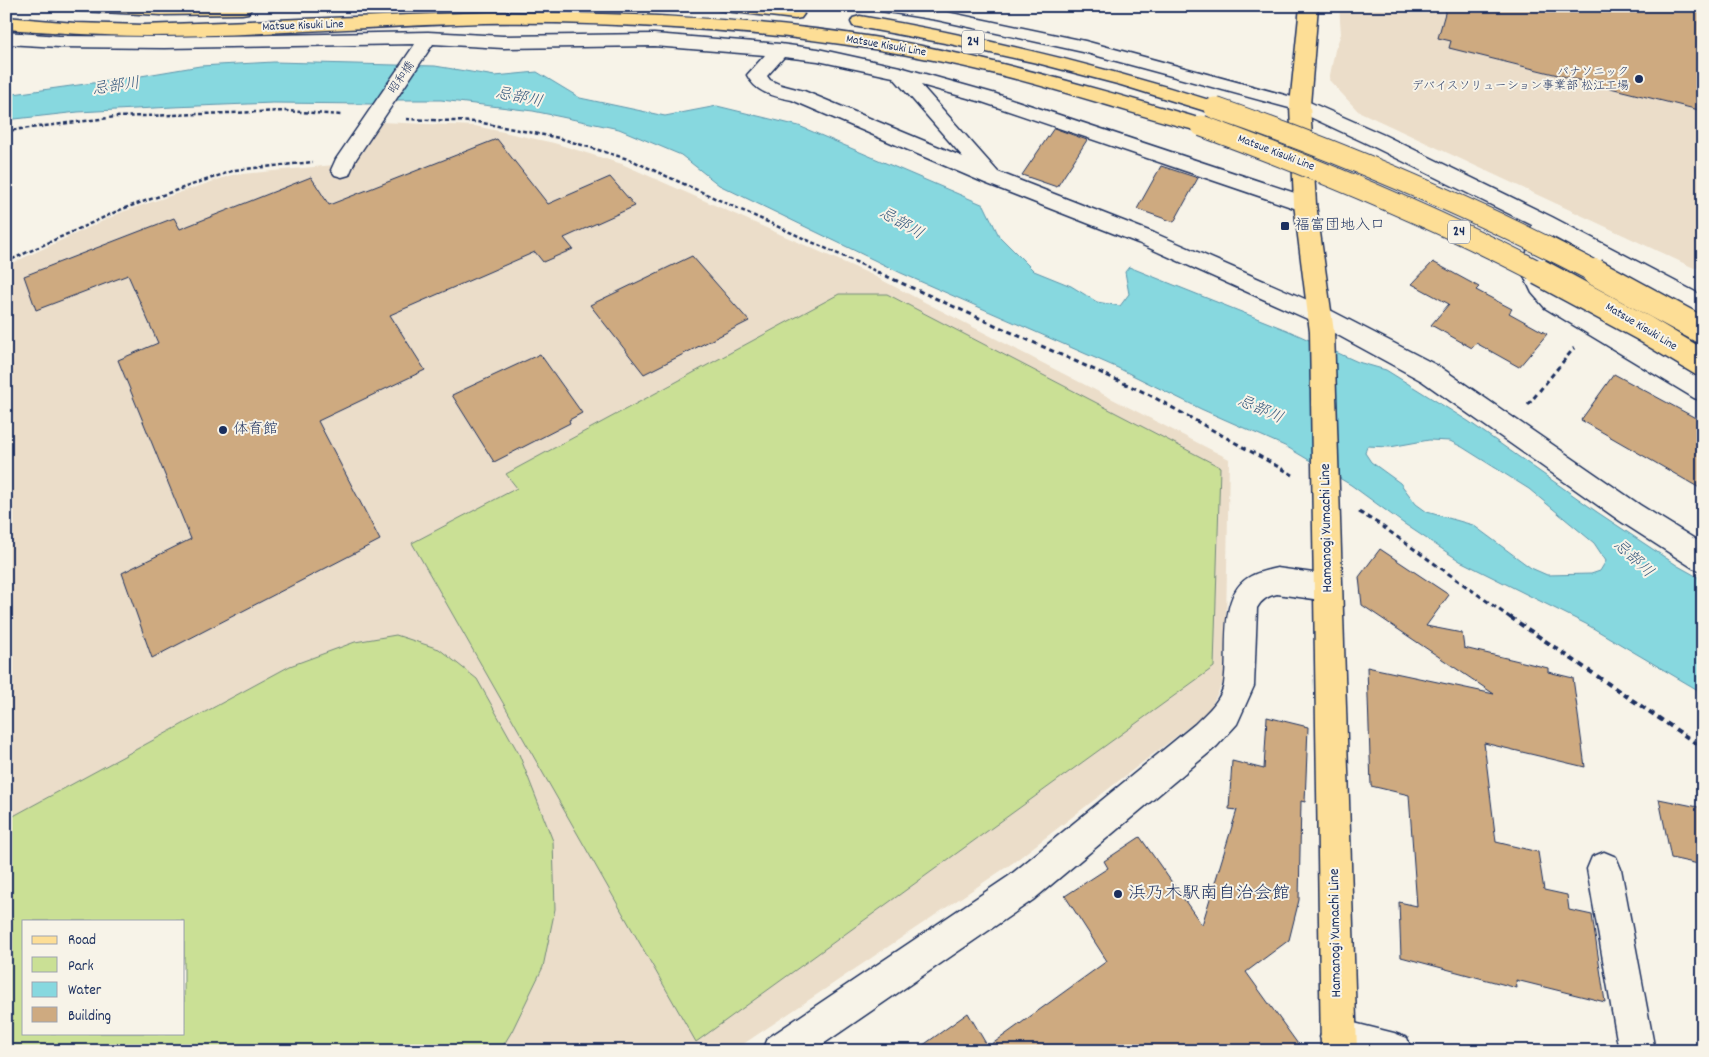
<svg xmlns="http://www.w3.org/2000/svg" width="1709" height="1057" font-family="Dekko,'Klee One',sans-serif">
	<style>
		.built { fill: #ebddc9; fill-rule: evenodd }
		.green { fill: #cae095; stroke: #72887a; fill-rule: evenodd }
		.water { fill: #87d8df; stroke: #5c94ab; fill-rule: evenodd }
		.building { fill: #ceaa80; stroke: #1b2f5e }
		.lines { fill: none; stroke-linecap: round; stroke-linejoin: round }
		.minor-casing { stroke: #1b2f5e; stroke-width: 3 }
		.major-casing { stroke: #1b2f5e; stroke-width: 3 }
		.path-far2 { stroke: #1b2f5e; stroke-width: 2.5; stroke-dasharray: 4 2.5; stroke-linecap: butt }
		.path-far1 { stroke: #1b2f5e; stroke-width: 3; stroke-dasharray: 5 4; stroke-linecap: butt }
		.path { stroke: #1b2f5e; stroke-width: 4; stroke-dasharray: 6 4.5; stroke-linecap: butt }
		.minor { fill: #f7f3e8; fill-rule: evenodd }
		.major { fill: #fdde96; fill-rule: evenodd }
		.major-bridge-far1-casing { stroke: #1b2f5e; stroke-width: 23; stroke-linecap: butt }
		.major-bridge-casing { stroke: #1b2f5e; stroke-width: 29; stroke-linecap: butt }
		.major-bridge-far1 { stroke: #fdde96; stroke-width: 21 }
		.major-bridge { stroke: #fdde96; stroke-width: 26 }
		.poi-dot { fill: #1b2f5e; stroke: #f7f3e8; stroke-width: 2 }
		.labels { text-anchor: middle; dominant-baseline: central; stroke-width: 4; stroke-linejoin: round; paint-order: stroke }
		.far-street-label { font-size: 12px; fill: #1b2f5e; stroke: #f7f3e8 }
		.far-poi-label { font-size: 12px; fill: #1b2f5e; stroke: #f7f3e8; text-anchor: end }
		.shield { fill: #f7f3e8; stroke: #5d6a87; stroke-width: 1 }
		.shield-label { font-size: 14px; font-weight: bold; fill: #1b2f5e }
		.poi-label { font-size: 15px; fill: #1b2f5e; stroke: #f7f3e8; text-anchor: start }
		.street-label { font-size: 15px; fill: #1b2f5e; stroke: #f7f3e8 }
		.water-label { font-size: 16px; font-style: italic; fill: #36597e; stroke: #f7f3e8 }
		.near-poi-label { font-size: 18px; fill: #1b2f5e; stroke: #f7f3e8; text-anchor: start }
	</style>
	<rect width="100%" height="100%" fill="#f7f3e8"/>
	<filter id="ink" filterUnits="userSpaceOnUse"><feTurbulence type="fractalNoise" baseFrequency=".02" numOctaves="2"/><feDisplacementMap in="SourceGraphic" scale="10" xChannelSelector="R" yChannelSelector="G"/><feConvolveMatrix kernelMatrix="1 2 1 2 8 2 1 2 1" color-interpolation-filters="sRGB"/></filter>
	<g filter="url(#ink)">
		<g class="built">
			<polygon points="1339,6 1703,6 1703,267 1694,268 1358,111 1329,80 1335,50 1341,34"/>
			<path d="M380 122 475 126 554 143 622 164 870 274 1229 459 1225 678 1209 711 1014 862 733 1051H6V266L122 212 232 175 354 163ZM24 921H184V1033H24Z"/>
		</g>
		<g class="green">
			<polygon points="839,294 887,294 1220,467 1214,667 696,1042 412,543 517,488 506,474"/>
			<path d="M396 635 439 649 477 679 519 754 553 841 555 909 543 967 512 1031 500 1051H6V820L290 666 355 642ZM24 921H184V1033H24Z"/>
		</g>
		<path class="water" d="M274 62 435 66 495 76 537 72 580 98 665 116 717 106 799 126 984 205 999 236 1034 271 1071 286 1097 302 1120 306 1129 294 1125 272 1129 267 1289 331 1358 362 1386 370 1468 421 1597 512 1678 566 1703 580V693L1586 624 1460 561 1403 523 1351 485 1287 447 1201 409 1118 368 901 273 719 185 681 155 619 129 533 111 441 100H398L371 104 273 103 173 107 78 112 6 120V95L129 78 200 66ZM1429 440 1450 441 1462 447 1529 489 1594 543 1606 561 1600 571 1591 574 1547 575 1531 568 1473 525 1427 512 1416 504 1400 483 1371 462 1365 453 1367 446 1390 447Z"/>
		<g class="building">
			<polygon points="1447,6 1703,6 1703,111 1449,48 1451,41 1438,38"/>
			<polygon points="1054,128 1087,140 1057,187 1022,175"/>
			<polygon points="497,139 548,204 610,177 635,206 564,238 573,249 543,262 535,252 390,315 425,370 318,421 380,540 152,658 122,573 191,539 118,360 158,343 128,275 36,310 24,276 174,218 180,229 311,177 329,205"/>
			<polygon points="1161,166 1198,178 1174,222 1137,209"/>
			<polygon points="692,256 749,321 644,374 590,305"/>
			<polygon points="1433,262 1479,287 1476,290 1512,309 1509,313 1547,334 1519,367 1476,343 1472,348 1431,325 1449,304 1412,284"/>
			<polygon points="540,354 582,413 569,420 570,423 494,462 452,395"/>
			<polygon points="1614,374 1703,422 1703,490 1581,420"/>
			<polygon points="1380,549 1449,595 1426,626 1462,633 1464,648 1548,668 1548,672 1573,678 1585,767 1484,743 1496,842 1538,852 1544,890 1567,895 1569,910 1592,915 1605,1002 1516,980 1517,988 1401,957 1399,902 1417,906 1409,795 1371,786 1367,667 1494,694 1362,605 1359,577"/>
			<polygon points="1267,717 1308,727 1305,802 1301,801 1299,900 1289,940 1246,972 1303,1051 915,1051 968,1013 988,1047 1107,961 1065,896 1108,868 1104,861 1140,837 1202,925 1237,810 1229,809 1232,761 1264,769"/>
			<polygon points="1659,799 1703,808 1703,865 1671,858"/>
		</g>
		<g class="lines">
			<g class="minor-casing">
				<g id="minor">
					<path d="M872 6H917L937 10 1085 41 1307 101 1384 135 1552 217 1703 296V316L1695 313 1552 236C1547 267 1539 271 1561 296L1703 379V401L1694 398 1545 308 1532 293 1523 274 1532 225 1370 145 1293 109 1083 52 937 20 881 11 875 10Z"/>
					<path d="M6 32 59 36 164 37 428 32 503 36 654 34 780 44 818 49 900 67 996 94 1313 199 1316 204 1313 209 1305 211 1297 209 982 102 921 85 998 172 1154 233 1328 309 1440 367 1640 505 1703 544V571L1693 568 1620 521 1422 381 1312 321 1138 243 985 183 792 100C773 96 756 93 747 75L765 55 654 46 503 48 433 44 356 159 349 175 342 177 335 175 331 170 336 159 415 44 164 48 59 47 6 44ZM784 57 818 61 893 77 963 157 804 91 781 85 770 80 767 76Z"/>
					<path d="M1277 568 1328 575 1338 579 1342 588 1338 597 1328 601 1277 594C1268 596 1262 599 1257 608L1254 686 1237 724 1217 746 1033 900 813 1051H763L768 1038 1009 876 1195 724C1206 713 1221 701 1224 684 1230 652 1216 594 1251 576 1259 572 1268 570 1277 568Z"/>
					<polygon points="1604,852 1616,857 1621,869 1655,1051 1619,1051 1587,869 1592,857"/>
					<polygon points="1338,1019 1394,1033 1407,1038 1412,1051 1325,1050 1320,1037 1325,1024"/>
				</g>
			</g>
			<g class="major-casing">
				<g id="major">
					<polygon points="72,6 249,6 251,9 248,13 242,14 161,15 81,11 75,10"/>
					<polygon points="716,6 775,6 801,10 804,14 801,18 795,19 725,11 719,10"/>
					<polygon points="1300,6 1318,6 1310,105 1316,204 1334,332 1357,1051 1321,1051 1310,332 1294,204 1290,105"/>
					<path d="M489 12C617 13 746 17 873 37 987 56 1098 89 1209 121L1212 126 1209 131 1202 132C1132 114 1063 90 992 73 887 48 781 33 674 28 611 24 548 22 485 23 372 26 259 36 146 36 99 36 53 32 6 29V17L75 23 144 25Z"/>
					<path d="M860 16C983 37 1103 66 1222 104L1225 108 1222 112 1215 114 1121 85 1037 63 950 44 853 26 851 22 853 18Z"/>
				</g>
			</g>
			<g class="path-far2">
				<polyline points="406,119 477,122 559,138 631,160 880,273"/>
				<polyline points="6,131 116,117 286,111 342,115"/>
				<polyline points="6,262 122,209 235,170 313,162"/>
			</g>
			<g class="path-far1">
				<polyline points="877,272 1148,394 1293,475"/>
				<polyline points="1528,405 1574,348"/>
				<polyline points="1359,512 1379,524 1512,619"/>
			</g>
			<polyline class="path" points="1510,617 1703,748"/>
			<use href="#minor" class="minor"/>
			<use href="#major" class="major"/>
			<g class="major-bridge-far1-casing">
				<g id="major-bridge-far1">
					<path d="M1215 108C1347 154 1473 208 1597 273"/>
					<path d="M1202 126C1318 169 1432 216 1541 273"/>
				</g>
			</g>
			<g class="major-bridge-casing">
				<g id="major-bridge">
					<polyline points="1539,272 1643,328 1703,364"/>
					<polyline points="1595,272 1703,331"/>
				</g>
			</g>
			<use href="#major-bridge-far1" class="major-bridge-far1"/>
			<use href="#major-bridge" class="major-bridge"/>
		</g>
	</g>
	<g class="poi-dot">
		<circle cx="1639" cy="79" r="5"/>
		<rect x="1280" y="221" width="10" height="10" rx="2.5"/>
		<circle cx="223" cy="430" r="5"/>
		<circle cx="1118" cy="894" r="5"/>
	</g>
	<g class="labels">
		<g class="far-street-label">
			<text transform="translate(303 26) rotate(-2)">Matsue Kisuki Line</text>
			<text transform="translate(886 46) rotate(10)">Matsue Kisuki Line</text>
			<text transform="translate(402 78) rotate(-56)">昭和橋</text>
			<text transform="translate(1276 153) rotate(21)">Matsue Kisuki Line</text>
			<text transform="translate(1641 327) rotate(31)">Matsue Kisuki Line</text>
		</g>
		<g class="far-poi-label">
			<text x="1629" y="72">パナソニック<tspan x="1629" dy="14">デバイスソリューション事業部 松江工場</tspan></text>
		</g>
		<g class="shield">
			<rect x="962" y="30.5" width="22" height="23" rx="4"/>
			<rect x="1448" y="220.5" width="22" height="23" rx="4"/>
		</g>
		<g class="shield-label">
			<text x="973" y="42">24</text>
			<text x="1459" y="232">24</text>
		</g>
		<g class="poi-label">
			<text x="1295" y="226">福富団地入口</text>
			<text x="233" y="430">体育館</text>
		</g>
		<g class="street-label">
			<text transform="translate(1327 528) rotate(-91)">Hamanogi Yumachi Line</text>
			<text transform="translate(1336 933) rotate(-91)">Hamanogi Yumachi Line</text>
		</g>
		<g class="water-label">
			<text transform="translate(116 87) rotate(-8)">忌部川</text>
			<text transform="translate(519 98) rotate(12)">忌部川</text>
			<text transform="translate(901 224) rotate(30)">忌部川</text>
			<text transform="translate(1260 410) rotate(24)">忌部川</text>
			<text transform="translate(1633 559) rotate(43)">忌部川</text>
		</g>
		<g class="near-poi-label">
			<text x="1128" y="894">浜乃木駅南自治会館</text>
		</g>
	</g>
	<rect width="1709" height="1057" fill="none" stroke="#f7f3e8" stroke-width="25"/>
	<rect x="12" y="12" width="1684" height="1032" fill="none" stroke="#1b2f5e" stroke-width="2" filter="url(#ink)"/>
	<rect x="22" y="920" width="162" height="115" fill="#f7f3e8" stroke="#9fa5b1"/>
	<rect x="32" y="936" width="25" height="8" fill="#fdde96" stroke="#9fa5b1"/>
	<text x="68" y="944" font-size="15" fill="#1b2f5e">Road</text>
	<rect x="32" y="957" width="25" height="15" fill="#cae095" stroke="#9fa5b1"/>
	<text x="68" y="970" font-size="15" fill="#1b2f5e">Park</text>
	<rect x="32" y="982" width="25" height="15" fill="#87d8df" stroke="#9fa5b1"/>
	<text x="68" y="994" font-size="15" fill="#1b2f5e">Water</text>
	<rect x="32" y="1007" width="25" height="15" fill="#ceaa80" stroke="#9fa5b1"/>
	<text x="68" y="1020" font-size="15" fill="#1b2f5e">Building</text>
</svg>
